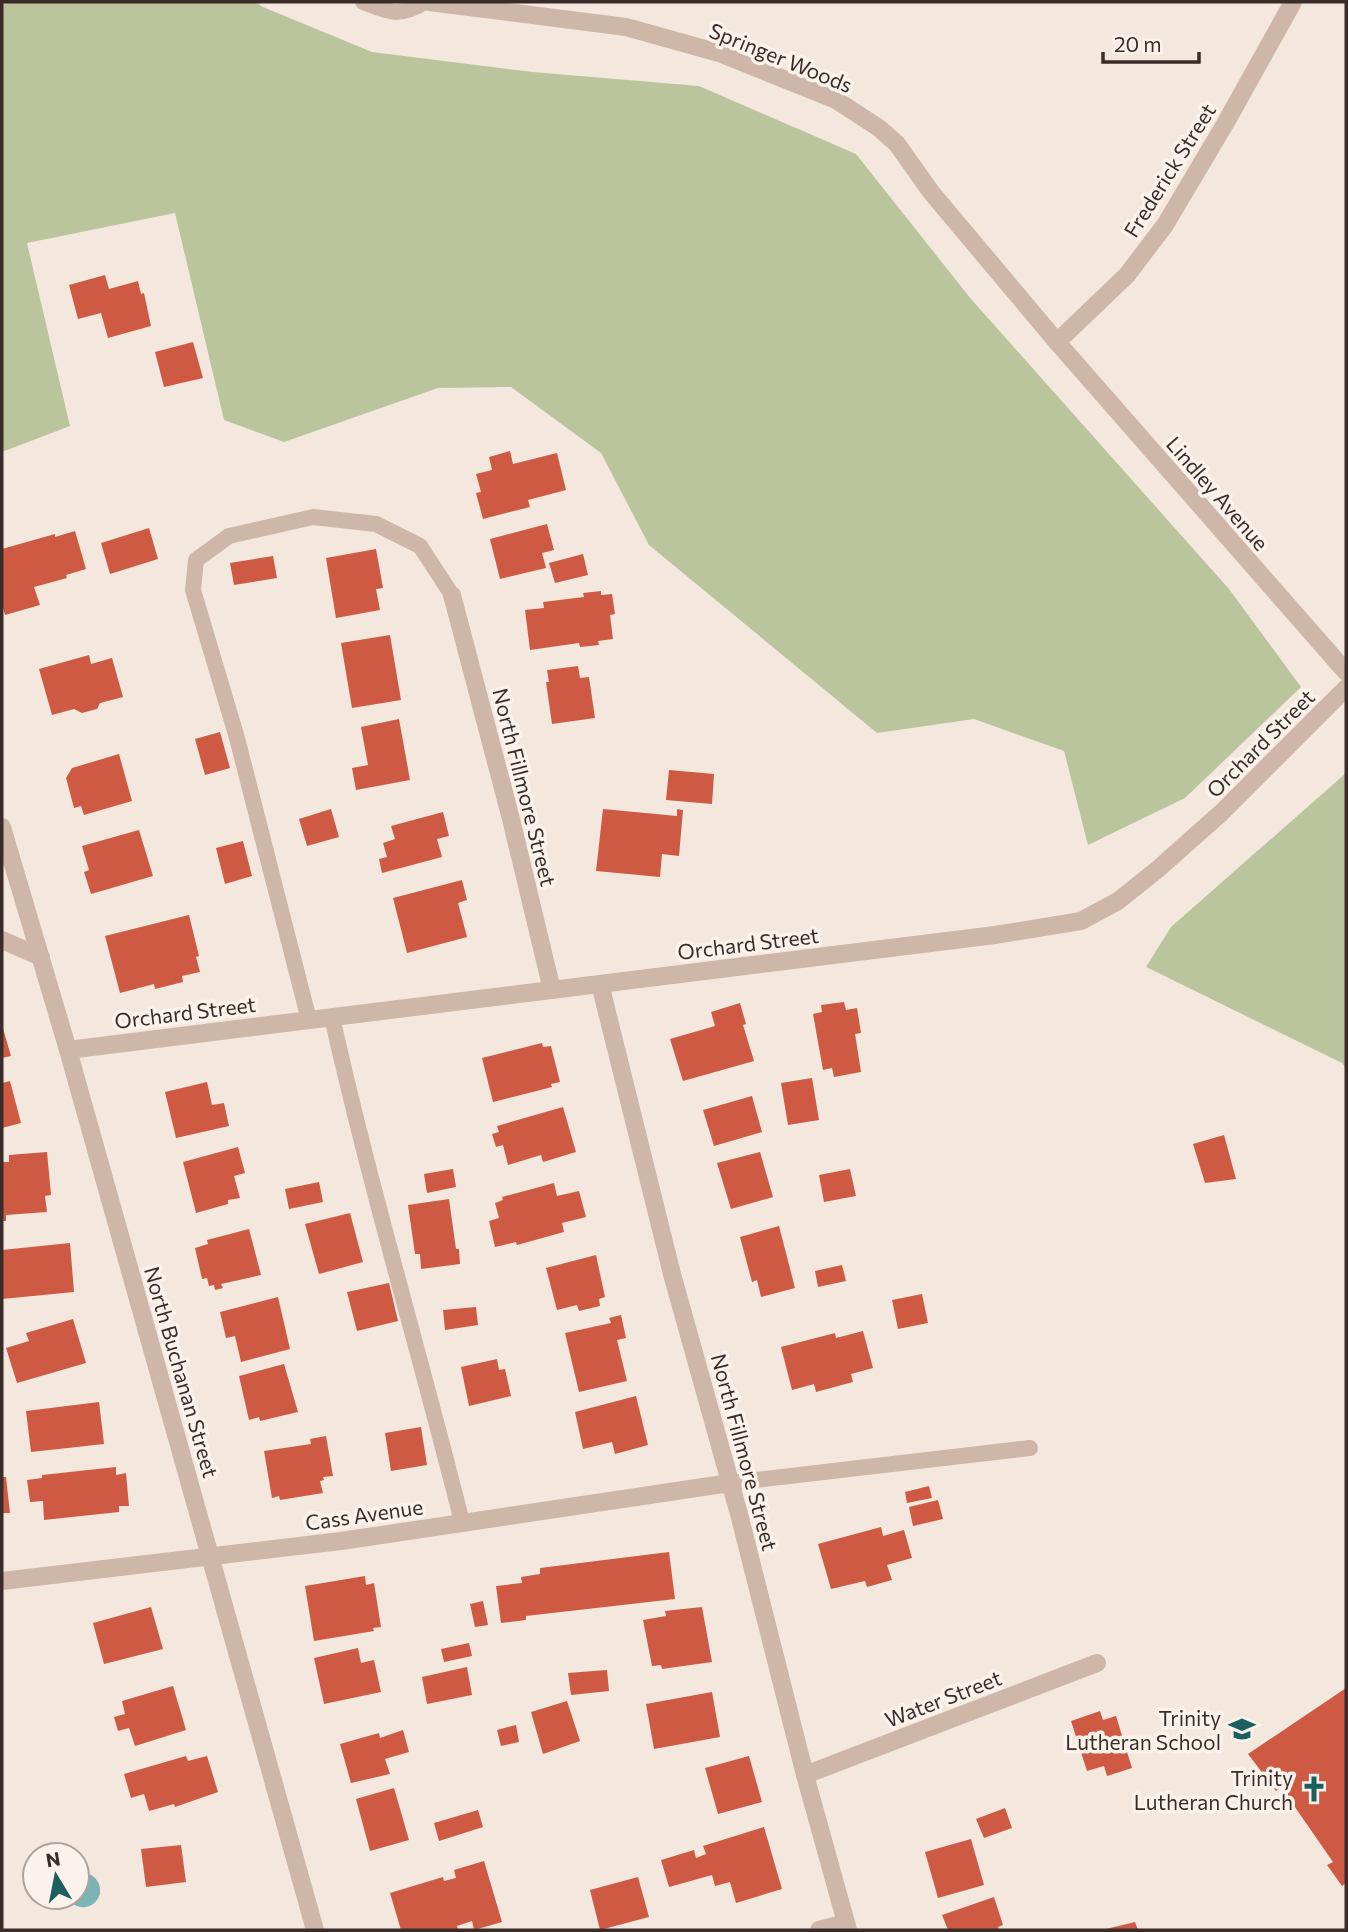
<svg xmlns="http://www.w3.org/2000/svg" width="1348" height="1932" font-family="Commissioner,sans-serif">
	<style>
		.green { fill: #bbc59d }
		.water { fill: #7bb4b2 }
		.building { fill: #ce5a43 }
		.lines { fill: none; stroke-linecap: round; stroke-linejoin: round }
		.lane { stroke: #ceb7a9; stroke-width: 16 }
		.street { stroke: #ceb7a9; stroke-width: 18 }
		.labels { text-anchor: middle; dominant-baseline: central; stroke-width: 7; stroke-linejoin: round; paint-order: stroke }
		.street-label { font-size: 21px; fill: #3a2d29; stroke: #fbf3eb }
		.poi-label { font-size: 21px; fill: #3a2d29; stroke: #fbf3eb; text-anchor: end }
	</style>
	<rect width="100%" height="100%" fill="#f4e8de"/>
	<g class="green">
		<polygon points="2,2 255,2 263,7 372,52 533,72 699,86 856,154 971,299 1229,589 1301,687 1185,798 1088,845 1064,751 974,719 877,733 649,545 601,453 511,387 438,388 284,442 224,420 175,213 27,243 70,426 2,452"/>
		<polygon points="1346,773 1346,1068 1342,1063 1146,967 1171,927"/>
	</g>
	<path class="water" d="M85 1872C96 1876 101 1883 100 1894 94 1911 76 1911 66 1897H77V1873Z"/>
	<g class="building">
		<polygon points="105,275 109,289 138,281 141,294 144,293 151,326 108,338 101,313 78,319 69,285"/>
		<polygon points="193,342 203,378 164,387 155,352"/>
		<polygon points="510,451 513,464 557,453 566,490 528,500 530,507 483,519 476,493 481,492 476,474 492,470 489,457"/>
		<polygon points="547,524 554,550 542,553 546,568 500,579 490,539"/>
		<polygon points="149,528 158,559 110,574 101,543"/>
		<polygon points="75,531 86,569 66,575 67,578 34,587 40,605 5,615 2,604 2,549 55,534 55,537"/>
		<polygon points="376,549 383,588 376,589 380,610 336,618 326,558"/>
		<polygon points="583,554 588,575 555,583 549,563"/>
		<polygon points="273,556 277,578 234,585 230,563"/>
		<polygon points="601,591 601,595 612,594 615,614 610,615 613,639 598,641 599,645 580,647 579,643 530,650 525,610 544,608 543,602 584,597 583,593"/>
		<polygon points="390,635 401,700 352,708 341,643"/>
		<polygon points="89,655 91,664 112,658 123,697 100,703 97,709 82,713 74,709 52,715 39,669"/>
		<polygon points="578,666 580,678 589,677 595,718 552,724 546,682 549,682 547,670"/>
		<polygon points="399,719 410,780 356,790 352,768 368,765 361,727"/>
		<polygon points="220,732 230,768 205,775 195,739"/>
		<polygon points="119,754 132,801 84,815 81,806 74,808 66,778 72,768"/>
		<polygon points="669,770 714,774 712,804 666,800"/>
		<polygon points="331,809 339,837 307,846 299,819"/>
		<polygon points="603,809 677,816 677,809 683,810 679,856 662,854 660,877 596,871"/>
		<polygon points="443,812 449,836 437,839 442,857 382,873 379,859 387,857 383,843 395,839 391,826"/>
		<polygon points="139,830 153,876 91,894 84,872 89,870 82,846"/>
		<polygon points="243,841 252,876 225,884 216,848"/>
		<polygon points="462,880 467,900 458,903 467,937 407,953 393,898"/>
		<polygon points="189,915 199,956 196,957 200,972 182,976 183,982 155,989 154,984 120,993 105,936"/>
		<polygon points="844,1002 846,1010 857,1008 861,1033 855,1034 861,1072 834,1077 832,1068 823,1070 813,1014 822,1012 821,1005"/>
		<polygon points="740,1003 746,1024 743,1025 754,1061 683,1081 670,1039 715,1026 711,1012"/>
		<polygon points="2,1025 11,1056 2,1058"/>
		<polygon points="542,1043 543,1047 551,1046 560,1082 551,1084 552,1087 493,1102 482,1058"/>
		<polygon points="812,1078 819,1120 788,1125 781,1083"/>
		<polygon points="10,1081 21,1123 2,1128 2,1083"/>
		<polygon points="207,1082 212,1105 224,1103 229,1126 176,1138 165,1092"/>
		<polygon points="752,1096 762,1132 714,1146 703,1110"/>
		<polygon points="563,1107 576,1152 543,1162 541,1155 508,1165 503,1145 496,1147 492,1134 499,1132 497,1126"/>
		<polygon points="1224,1135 1236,1179 1205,1183 1193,1144"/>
		<polygon points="238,1147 245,1173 234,1176 240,1198 228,1200 228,1204 196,1213 183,1162"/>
		<polygon points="47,1152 51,1195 45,1196 47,1212 6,1215 6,1221 2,1221 2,1162 9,1162 9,1155"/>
		<polygon points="760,1152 773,1197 731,1209 717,1163"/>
		<polygon points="453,1169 456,1187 427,1193 424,1174"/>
		<polygon points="850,1169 856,1196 824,1202 819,1175"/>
		<polygon points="319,1182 323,1202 289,1209 285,1189"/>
		<polygon points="554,1183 557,1196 579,1191 586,1217 562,1223 564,1232 517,1245 516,1242 495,1247 489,1221 499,1218 495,1203 503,1200 502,1197"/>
		<polygon points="449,1199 456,1249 459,1249 460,1264 421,1269 420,1254 415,1254 408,1205"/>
		<polygon points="350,1213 363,1262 319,1274 305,1224"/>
		<polygon points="779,1226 795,1288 761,1297 757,1280 752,1282 740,1237"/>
		<polygon points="249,1229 261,1275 221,1284 223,1288 215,1290 214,1285 209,1286 207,1278 202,1279 195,1248 208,1244 207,1240"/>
		<polygon points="70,1243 74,1292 2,1299 2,1250"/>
		<polygon points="596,1255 605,1297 599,1299 600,1306 579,1311 577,1305 557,1310 546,1268"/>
		<polygon points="842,1265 846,1281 818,1287 815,1271"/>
		<polygon points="389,1283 398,1321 357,1331 347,1292"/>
		<polygon points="922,1294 928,1323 898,1329 892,1300"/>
		<polygon points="278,1297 290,1349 241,1362 235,1336 226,1338 220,1312"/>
		<polygon points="476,1307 478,1325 445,1330 443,1310"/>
		<polygon points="621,1315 626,1338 617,1340 627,1381 579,1392 565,1333 611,1323 609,1318"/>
		<polygon points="73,1319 86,1363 17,1383 6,1348 29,1341 26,1333"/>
		<polygon points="863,1331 873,1368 851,1374 853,1382 816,1392 814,1384 792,1390 781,1347 835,1333 836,1338"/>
		<polygon points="497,1359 499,1370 505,1369 511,1396 469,1406 461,1367"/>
		<polygon points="284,1364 298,1412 260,1421 259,1417 249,1420 239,1376"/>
		<polygon points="636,1396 648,1445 615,1454 612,1442 583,1449 575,1412"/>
		<polygon points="99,1402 104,1444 31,1452 26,1411"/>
		<polygon points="421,1427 427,1465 391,1471 385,1433"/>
		<polygon points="326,1436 333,1476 323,1477 324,1480 320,1481 323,1493 280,1500 279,1496 272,1498 264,1451 311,1444 310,1439"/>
		<polygon points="116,1467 116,1475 126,1473 129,1506 119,1506 119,1512 44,1520 43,1501 30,1502 27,1480 42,1478 42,1475"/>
		<polygon points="2,1477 6,1477 10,1513 2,1513"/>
		<polygon points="929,1486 932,1498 907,1503 905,1492"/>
		<polygon points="938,1500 943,1519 913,1526 909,1507"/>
		<polygon points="881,1527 883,1536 904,1530 912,1558 887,1565 892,1580 867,1587 865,1581 831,1589 818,1544"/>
		<polygon points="669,1552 675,1599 526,1616 526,1620 501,1623 496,1586 522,1583 521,1577 540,1574 540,1568"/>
		<polygon points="365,1576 366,1585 374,1583 381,1627 373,1628 374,1631 314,1641 305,1586"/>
		<polygon points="483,1601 488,1625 475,1627 470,1604"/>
		<polygon points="151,1607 163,1649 104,1664 93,1623"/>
		<polygon points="702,1607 712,1662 662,1669 661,1665 652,1666 643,1620 666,1616 665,1611"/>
		<polygon points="469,1643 472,1656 444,1662 441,1649"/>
		<polygon points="358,1648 361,1663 374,1660 381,1692 324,1704 314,1658"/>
		<polygon points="467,1667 472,1695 427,1704 422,1677"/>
		<polygon points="607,1670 609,1691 571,1695 568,1673"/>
		<polygon points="173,1686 186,1730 135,1746 129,1728 118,1731 114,1717 125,1714 122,1701"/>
		<polygon points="1346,1688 1346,1883 1342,1886 1327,1865 1333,1862 1281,1787 1276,1791 1248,1754"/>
		<polygon points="712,1692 720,1737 654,1749 646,1704"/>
		<polygon points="567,1701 580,1741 543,1754 531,1712"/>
		<polygon points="1100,1711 1103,1720 1116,1716 1132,1768 1107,1776 1104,1766 1087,1771 1071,1721"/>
		<polygon points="516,1725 519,1742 501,1746 497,1730"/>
		<polygon points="403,1730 409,1752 385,1759 390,1774 351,1783 340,1744 379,1733 380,1738"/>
		<polygon points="186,1756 188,1761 207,1756 218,1792 175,1807 174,1804 149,1811 144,1794 131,1798 124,1774"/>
		<polygon points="749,1756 762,1802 718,1814 705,1768"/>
		<polygon points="394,1788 409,1840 370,1851 356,1799"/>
		<polygon points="1005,1808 1012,1828 984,1838 976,1819"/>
		<polygon points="478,1810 483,1827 439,1841 434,1823"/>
		<polygon points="764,1827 782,1889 736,1903 730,1882 715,1886 712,1875 669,1887 661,1860 694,1850 696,1858 706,1854 703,1846"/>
		<polygon points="971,1839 984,1885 938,1898 925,1852"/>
		<polygon points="181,1845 186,1882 146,1887 141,1849"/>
		<polygon points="484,1861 502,1922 474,1930 472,1921 457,1926 458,1930 401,1930 390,1893 443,1877 444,1881 456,1878 454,1870"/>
		<polygon points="638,1877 649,1917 600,1930 590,1890"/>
		<polygon points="994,1897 1003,1925 998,1927 999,1930 948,1930 942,1915"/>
		<polygon points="1135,1922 1138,1930 1106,1930 1106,1929"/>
	</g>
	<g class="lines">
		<g class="lane">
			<path d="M363 2C391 12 397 18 425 2"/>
			<path d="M332 1017C370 1187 420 1354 462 1522"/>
			<polyline points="309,1020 237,738 193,590 196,560 229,536 313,517 376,524 420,546 452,595"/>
			<polyline points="730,1483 1030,1448"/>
		</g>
		<g class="street">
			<polyline points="429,2 626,27 719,53 836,100 879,128 897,144 931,192 1057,342 1346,672"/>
			<polyline points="1057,342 1127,275 1165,225 1225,124 1293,2"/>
			<polyline points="452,595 511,819 552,990"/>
			<polyline points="2,827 68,1050 315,1930"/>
			<polyline points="2,940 41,957"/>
			<polyline points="600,984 672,1274 739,1514 805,1775 848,1930"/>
			<polyline points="68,1050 995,935 1081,921 1118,901 1158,869 1221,813 1346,688"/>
			<polyline points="2,1581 341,1541 730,1483"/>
			<polyline points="805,1775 1097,1663"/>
			<polyline points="819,1930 846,1923"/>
		</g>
	</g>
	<defs>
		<g id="school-bare" transform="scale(2.1)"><path d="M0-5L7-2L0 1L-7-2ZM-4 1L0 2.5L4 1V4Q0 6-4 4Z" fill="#1b5f5e" stroke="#fbf3eb" stroke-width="2.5" paint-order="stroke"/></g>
		<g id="church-bare" transform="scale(2.1)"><path d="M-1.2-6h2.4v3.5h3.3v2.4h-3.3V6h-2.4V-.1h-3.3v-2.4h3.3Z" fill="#1b5f5e" stroke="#fbf3eb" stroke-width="2.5" paint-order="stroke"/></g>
	</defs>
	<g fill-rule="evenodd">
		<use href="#school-bare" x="1242" y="1729"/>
		<use href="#church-bare" x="1314" y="1789"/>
	</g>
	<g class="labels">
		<g class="street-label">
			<text transform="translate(781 57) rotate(22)">Springer Woods</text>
			<text transform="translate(1169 170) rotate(-58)">Frederick Street</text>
			<text transform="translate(1218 493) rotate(49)">Lindley Avenue</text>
			<text transform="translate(1260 743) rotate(-45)">Orchard Street</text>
			<text transform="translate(525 787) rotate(76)">North Fillmore Street</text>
			<text transform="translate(748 943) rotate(-7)">Orchard Street</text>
			<text transform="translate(185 1012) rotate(-7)">Orchard Street</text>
			<text transform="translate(182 1372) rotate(74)">North Buchanan Street</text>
			<text transform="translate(745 1452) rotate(75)">North Fillmore Street</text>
			<text transform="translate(364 1514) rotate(-8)">Cass Avenue</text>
			<text transform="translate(943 1698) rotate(-21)">Water Street</text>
		</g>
		<g class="poi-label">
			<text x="1221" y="1717">Trinity<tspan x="1221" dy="24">Lutheran School</tspan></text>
			<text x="1293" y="1777">Trinity<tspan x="1293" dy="24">Lutheran Church</tspan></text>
		</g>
	</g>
	<rect width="1348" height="1932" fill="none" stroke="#3a2d29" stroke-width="7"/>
	<g transform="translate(56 1876) rotate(350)"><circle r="33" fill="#fbf3eb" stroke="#aea49d" stroke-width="2"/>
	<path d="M0-5L12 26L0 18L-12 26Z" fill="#1b5f5e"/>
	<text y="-10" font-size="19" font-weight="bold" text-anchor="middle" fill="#3a2d29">N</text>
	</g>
	<path d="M1103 52v10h96v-10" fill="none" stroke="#3a2d29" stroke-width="3.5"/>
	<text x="1114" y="52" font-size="21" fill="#3a2d29" stroke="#fbf3eb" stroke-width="5" paint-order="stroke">20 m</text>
</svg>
